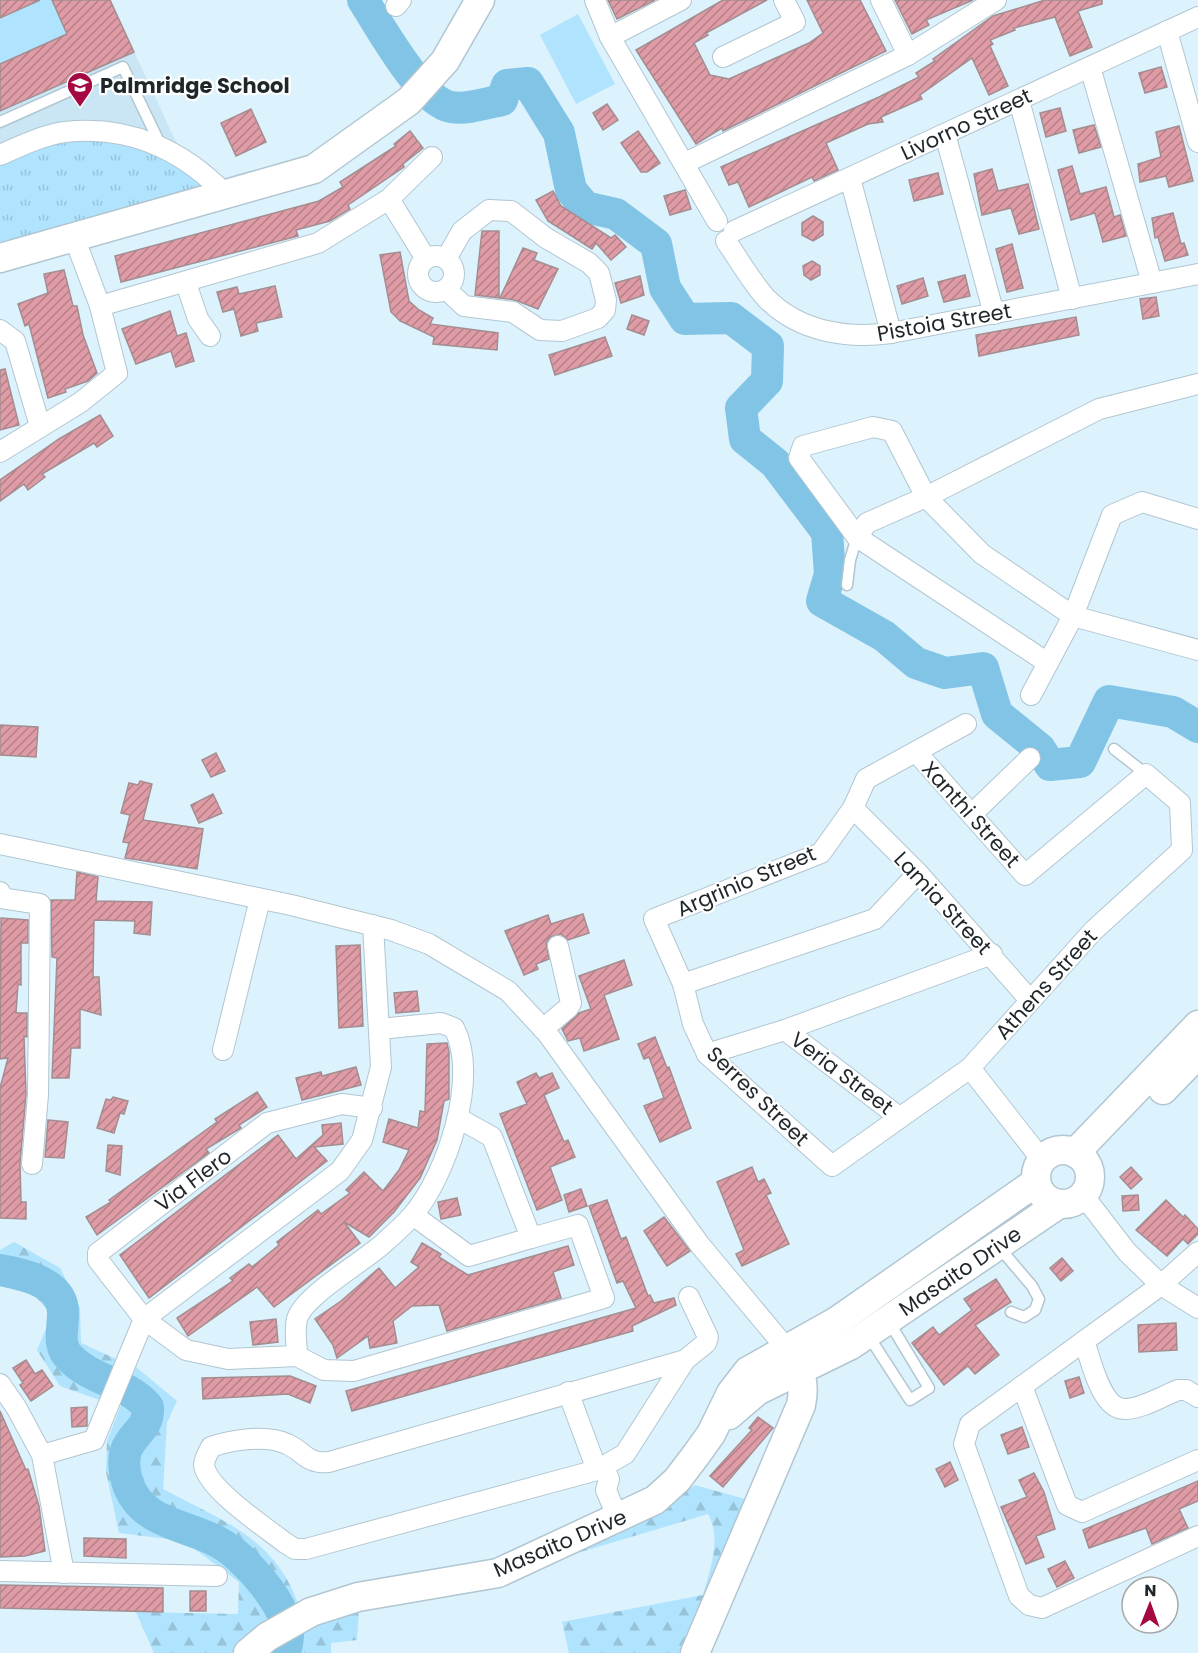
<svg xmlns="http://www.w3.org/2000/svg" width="1198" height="1653" font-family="Poppins,sans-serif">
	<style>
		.built { fill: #cae6f5 }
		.grass { fill: url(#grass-tufts) }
		.forest { fill: url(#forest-firs) }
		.pitch { fill: #b0e3fd }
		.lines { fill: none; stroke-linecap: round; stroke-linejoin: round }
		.river { stroke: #82c4e5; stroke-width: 32 }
		.building { fill: url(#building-hatch); stroke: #a38d90; stroke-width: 1.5 }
		.lane-casing { stroke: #b1c6d1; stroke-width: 13 }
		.street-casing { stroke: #b1c6d1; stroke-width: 22 }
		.secondary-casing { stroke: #b1c6d1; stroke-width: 31 }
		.lane { stroke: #fff; stroke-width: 10 }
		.street { stroke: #fff; stroke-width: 20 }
		.secondary { stroke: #fff; stroke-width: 28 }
		.labels { text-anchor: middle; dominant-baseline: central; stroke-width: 4.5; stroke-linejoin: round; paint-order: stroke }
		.poi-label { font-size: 21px; font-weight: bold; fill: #1f272b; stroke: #fff; text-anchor: start }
		.street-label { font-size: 21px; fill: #1f272b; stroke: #fff }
	</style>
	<defs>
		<pattern id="grass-tufts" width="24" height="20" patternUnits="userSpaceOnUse" patternTransform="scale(1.5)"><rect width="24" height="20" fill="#b0e3fd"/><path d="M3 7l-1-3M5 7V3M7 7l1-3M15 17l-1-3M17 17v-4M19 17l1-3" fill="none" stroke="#97c3d9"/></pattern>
		<pattern id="forest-firs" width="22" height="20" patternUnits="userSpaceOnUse" patternTransform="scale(1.5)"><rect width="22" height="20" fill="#b0e3fd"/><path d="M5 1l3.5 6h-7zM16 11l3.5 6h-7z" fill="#97c3d9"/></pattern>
		<pattern id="building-hatch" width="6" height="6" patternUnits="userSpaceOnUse" patternTransform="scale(1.5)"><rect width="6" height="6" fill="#e09ca6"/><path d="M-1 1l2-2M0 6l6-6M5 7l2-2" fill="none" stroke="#b57f87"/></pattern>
	</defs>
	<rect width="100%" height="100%" fill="#dcf2fd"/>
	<polygon class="built" points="0,0 110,0 183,157 0,176"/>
	<polygon class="grass" points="135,136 226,195 0,258 0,155 29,143"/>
	<g class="forest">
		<polygon points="14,1242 60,1268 80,1308 81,1343 116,1359 100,1400 60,1386 37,1350 52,1315 34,1295 0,1286 0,1250"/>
		<path d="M136 1367 177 1401 167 1422 163 1489C233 1526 285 1542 305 1627L359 1610 357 1640 331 1643V1653H154L136 1612 238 1614 239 1582 184 1541 119 1533 106 1472 107 1441Z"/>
		<path d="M695 1485 752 1501 686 1653H569L562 1622 703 1595C710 1569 722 1539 708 1514L574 1554 656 1513Z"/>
	</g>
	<g class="pitch">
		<polygon points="40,0 52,0 67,34 0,64 0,18"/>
		<polygon points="578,14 615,84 576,104 540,35"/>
	</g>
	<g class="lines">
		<g class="river">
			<path d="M363 0C380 26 421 102 451 107 466 110 487 103 502 100L507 85 528 83 559 133 571 190 585 207 616 214 656 244 665 288 685 319 731 318 768 346 767 381 741 408 745 439 775 463 827 532 830 574 822 601 884 636 916 663 945 673 983 668 997 714 1040 749 1050 765 1080 762 1109 701 1173 712 1198 727"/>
			<path d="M0 1270C24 1274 64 1283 63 1314 63 1330 57 1346 70 1358 92 1381 127 1382 148 1407 150 1438 114 1434 127 1481 140 1524 185 1524 218 1542 244 1556 287 1604 288 1635 288 1641 286 1647 285 1653"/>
		</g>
	</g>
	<g class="building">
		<polygon points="0,0 40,0 0,18"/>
		<polygon points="52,0 110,0 134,52 0,111 0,64 67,34"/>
		<polygon points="608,0 655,0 617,19"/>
		<polygon points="723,0 767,0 706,33 708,35 694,43 710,75 729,79 809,43 823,33 807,0 860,0 886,51 723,131 722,128 696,144 636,50"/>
		<polygon points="895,0 973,0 926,20 929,25 912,34"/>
		<polygon points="1045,0 1102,0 1102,4 1078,11 1092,47 1070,56 1055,17 1014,28 1015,30 990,40 993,44 990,46 1008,86 989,95 972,58 920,95 922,99 881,117 883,122 868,124 826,143 838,170 814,181 812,177 749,207 738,182 729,185 721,167 879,97 919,77 916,73 935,61 933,59 993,16"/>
		<polygon points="1161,67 1167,87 1145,93 1139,73"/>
		<polygon points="607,104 618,120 603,130 593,113"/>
		<polygon points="1060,108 1066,131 1046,137 1040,113"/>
		<polygon points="251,109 266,142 236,156 221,123"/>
		<polygon points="1094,125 1101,147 1079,153 1073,130"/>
		<polygon points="1179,126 1193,181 1169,187 1166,176 1140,182 1138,164 1161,157 1156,132"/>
		<polygon points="410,131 423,148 403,164 404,167 348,205 350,209 330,221 296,230 298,236 121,282 115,256 319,201 343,187 340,182 396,146 394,144"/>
		<polygon points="638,131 660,163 647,172 641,172 621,143"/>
		<polygon points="1072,166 1080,194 1106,187 1114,217 1120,215 1126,236 1103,242 1095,213 1071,220 1058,170"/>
		<polygon points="992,169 998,191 1028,184 1039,229 1019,234 1011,208 982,215 974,174"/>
		<polygon points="938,173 943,194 914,201 909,180"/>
		<polygon points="685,190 691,209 670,215 664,196"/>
		<polygon points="553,191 561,206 611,238 615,235 626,247 611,260 596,243 592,249 548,221 536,200"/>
		<polygon points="1173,213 1181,244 1184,243 1188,255 1165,261 1158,237 1155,238 1152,218"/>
		<polygon points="813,216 823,222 823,235 813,241 802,235 802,223"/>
		<polygon points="482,231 499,231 499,298 475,295"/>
		<polygon points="1012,244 1023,288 1007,292 996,249"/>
		<polygon points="523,248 537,253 534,260 558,269 538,309 515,300 500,298"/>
		<polygon points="400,252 409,301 419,310 433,318 430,324 498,333 497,350 433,344 434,337 400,321 391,312 380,255"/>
		<polygon points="812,261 820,266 820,275 811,280 804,275 803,266"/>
		<polygon points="64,270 73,306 77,306 83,335 97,373 88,381 65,389 66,392 48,398 29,324 25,326 18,304 48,293 44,274"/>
		<polygon points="965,275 970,296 944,302 938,282"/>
		<polygon points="640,276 644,295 621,303 615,283"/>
		<polygon points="923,278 928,296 902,304 897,286"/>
		<polygon points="275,286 282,317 256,323 258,331 241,336 234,309 223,312 217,292 237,287 239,294"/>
		<polygon points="1156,297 1159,316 1143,319 1140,299"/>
		<polygon points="170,311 177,336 186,333 194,361 176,367 171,351 136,364 122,329"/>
		<polygon points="632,315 649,321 644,335 627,329"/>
		<polygon points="1076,317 1079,335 979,356 976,335"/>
		<polygon points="605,337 612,356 555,375 549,355"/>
		<polygon points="5,369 19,425 0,430 0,370"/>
		<polygon points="100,415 113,436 97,447 94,443 42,474 45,477 28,490 24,484 0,501 0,480 59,439"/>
		<polygon points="0,725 38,727 36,757 0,755"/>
		<polygon points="216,753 225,771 211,777 202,760"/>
		<polygon points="140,781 152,784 143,820 203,829 197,869 125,858 129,843 123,842 130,815 121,813 129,783 138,785"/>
		<polygon points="213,794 222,813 199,823 191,805"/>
		<polygon points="77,872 98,877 96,901 152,902 150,935 134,933 135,921 94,920 93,977 99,977 101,1015 80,1009 80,1048 71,1048 69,1078 52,1078 57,958 52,957 51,900 75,900"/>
		<polygon points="583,914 589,933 568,940 561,934 550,937 546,943 549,959 536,964 538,969 524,975 505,931 548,915 551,924"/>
		<polygon points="1,918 28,920 28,943 21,943 21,985 18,984 16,1013 27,1013 27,1037 24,1036 26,1094 20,1163 21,1202 26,1202 26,1219 0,1218 0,1088 8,1058 0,1059"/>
		<polygon points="360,945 363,1026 339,1028 336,946"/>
		<polygon points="624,960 632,985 604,995 619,1039 584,1051 580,1038 568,1041 562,1029 579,1013 591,1009 579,976"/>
		<polygon points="417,991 419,1011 396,1013 394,993"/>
		<polygon points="655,1037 667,1068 669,1067 691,1128 660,1142 644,1106 664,1098 649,1057 644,1059 638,1044"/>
		<polygon points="447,1043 449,1052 449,1099 444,1101 437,1140 420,1178 394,1212 369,1237 344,1222 360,1243 274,1307 257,1287 188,1336 177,1318 233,1281 230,1278 249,1264 252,1267 279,1245 277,1242 318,1210 321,1214 350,1193 346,1190 364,1172 383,1191 399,1170 409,1150 383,1142 389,1119 418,1128 420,1111 425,1112 427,1044"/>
		<polygon points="356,1067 361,1085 302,1100 296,1078 321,1072 322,1076"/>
		<polygon points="536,1073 539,1078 552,1073 559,1088 544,1095 564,1142 568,1140 575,1157 550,1167 562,1200 537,1210 500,1114 527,1104 517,1082"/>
		<polygon points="257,1092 267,1107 239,1125 241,1128 206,1149 209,1153 97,1235 86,1217 111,1202 109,1200 217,1122 215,1119"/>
		<polygon points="113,1097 128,1101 124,1114 120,1113 114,1133 97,1128 106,1099 111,1100"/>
		<polygon points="48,1120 68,1122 64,1158 45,1157"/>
		<polygon points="341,1123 343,1144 314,1147 327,1161 149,1298 120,1255 278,1135 296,1159 323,1135 322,1125"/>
		<polygon points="108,1145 122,1146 120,1175 106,1171"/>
		<polygon points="752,1167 758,1182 764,1179 771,1193 766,1195 789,1244 742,1266 736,1254 744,1250 717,1182"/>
		<polygon points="1131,1167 1142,1179 1131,1189 1120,1177"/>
		<polygon points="581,1189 587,1206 569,1212 564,1195"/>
		<polygon points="1138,1195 1139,1210 1123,1211 1122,1196"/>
		<polygon points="457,1198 461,1215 441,1219 438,1202"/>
		<polygon points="607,1200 621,1239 626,1237 648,1296 650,1295 654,1303 674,1298 676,1305 632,1326 633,1331 352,1411 346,1391 636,1308 623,1281 617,1283 589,1206"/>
		<polygon points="1166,1200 1183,1217 1185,1215 1198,1229 1198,1234 1188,1244 1183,1239 1167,1256 1136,1230"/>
		<polygon points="664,1217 690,1251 667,1266 644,1231"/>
		<polygon points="422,1243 441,1254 439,1257 468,1275 568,1246 574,1265 553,1272 561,1298 447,1331 439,1305 412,1306 393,1321 397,1343 370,1348 368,1336 337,1358 333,1345 315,1319 341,1301 379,1268 395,1288 419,1267 411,1262"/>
		<polygon points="1062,1258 1073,1271 1061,1281 1050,1268"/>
		<polygon points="996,1279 1011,1302 975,1325 999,1355 975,1374 968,1366 944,1385 912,1343 933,1327 939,1335 972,1310 964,1299"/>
		<polygon points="276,1319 278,1342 253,1345 250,1322"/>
		<polygon points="1176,1323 1177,1350 1139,1352 1138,1325"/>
		<polygon points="26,1360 35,1374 42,1370 53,1386 31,1401 20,1385 23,1383 13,1368"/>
		<polygon points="290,1376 316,1386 310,1403 288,1394 203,1399 202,1378"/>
		<polygon points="1079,1377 1084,1393 1070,1398 1065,1381"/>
		<polygon points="87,1407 87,1426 72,1427 71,1408"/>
		<polygon points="0,1411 26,1470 28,1469 39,1506 45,1551 25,1556 0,1557"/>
		<polygon points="758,1417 773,1428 723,1487 710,1476 752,1430 749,1428"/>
		<polygon points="1022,1427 1029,1447 1008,1454 1001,1435"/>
		<polygon points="950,1462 958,1480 945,1487 936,1469"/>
		<polygon points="1034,1473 1044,1492 1055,1529 1036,1536 1044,1557 1026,1564 1001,1507 1027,1497 1019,1480"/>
		<polygon points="1198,1481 1198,1501 1179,1509 1188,1528 1152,1544 1146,1528 1089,1548 1083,1530"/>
		<polygon points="84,1538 126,1539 126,1558 84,1556"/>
		<polygon points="1065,1561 1074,1578 1057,1587 1048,1569"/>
		<polygon points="0,1585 163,1588 163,1612 0,1608"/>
		<rect x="190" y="1591" width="16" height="20"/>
	</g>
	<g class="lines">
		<g class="lane-casing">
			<g id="lane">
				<polyline points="0,122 123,67 161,146"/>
				<polyline points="847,585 850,560 857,537"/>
				<polyline points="1114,749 1146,774"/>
				<polyline points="998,1246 1032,1286 1039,1299 1035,1310 1024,1317 1011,1312"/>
				<polyline points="868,1335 910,1400 929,1388 888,1320"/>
			</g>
		</g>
		<g class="street-casing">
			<g id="street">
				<polyline points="595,0 610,37 717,221"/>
				<polyline points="881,0 908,55"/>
				<polyline points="396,6 401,0"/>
				<polyline points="1167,31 1198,142"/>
				<polyline points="610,37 681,0"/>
				<polyline points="723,57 795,22 784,0"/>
				<polyline points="1090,67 1152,283"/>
				<polyline points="1019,100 1072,299"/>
				<polyline points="945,134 994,314"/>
				<path d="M0 155C20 146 43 135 65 132 129 125 183 150 226 195"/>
				<polyline points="685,163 908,55 996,0"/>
				<polyline points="850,178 891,333"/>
				<polyline points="389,199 426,259"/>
				<polyline points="734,231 1198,17"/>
				<path d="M726 241C739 260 751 281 766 298 799 332 847 339 891 333L1198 274"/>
				<circle cx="436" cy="274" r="18"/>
				<polyline points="446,259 462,231 489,210 511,211 546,238 589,263 599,273 606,300 605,310 598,318 562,331 540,330 513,312 464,306 446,289"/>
				<polyline points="186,283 198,319 210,336"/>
				<polyline points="100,306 318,243 389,199 432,157"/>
				<polyline points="0,330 15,341 40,426"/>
				<polyline points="0,452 81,402 117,373 100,306 74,237"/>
				<polyline points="857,537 867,523 926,497 1099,409 1198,384"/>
				<polyline points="1048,663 857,537 799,458 803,446 873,427 892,431 926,497 982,554 1073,616 1198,650"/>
				<polyline points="1031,695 1073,616 1112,515 1142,502 1198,519"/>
				<polyline points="917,753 1025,875 1146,774 1180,803 1182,850 1093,931 970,1068 832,1166 707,1054 693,1024 683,984 654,919 821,853 853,808 866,779 966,724"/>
				<polyline points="853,808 918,873 1030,1000"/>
				<polyline points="972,814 1030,758"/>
				<polyline points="0,844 291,905 391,930 429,944 508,991 547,1033 700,1245 786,1348"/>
				<polyline points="0,892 0,898 40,904 38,1095 32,1164"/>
				<polyline points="683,984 875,919 918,873"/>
				<polyline points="543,1029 568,1008 571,1003 558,946"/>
				<polyline points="785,1030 899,1117"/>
				<polyline points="223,1050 260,899"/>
				<polyline points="707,1054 785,1030 992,954"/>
				<polyline points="970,1068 1042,1160"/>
				<polyline points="372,1108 342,1104 267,1123 98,1253 98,1260 144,1319 186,1350 228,1359 297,1356 324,1370 354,1371 604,1298 578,1225 531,1238"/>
				<polyline points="1083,1195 1127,1252 1161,1285 1198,1308"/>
				<polyline points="413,1215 469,1256 531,1238 492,1137 458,1118"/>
				<polyline points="1198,1252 1161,1285 970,1424 964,1444 1019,1596 1029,1605 1042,1608 1198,1536"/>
				<path d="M1084 1341C1091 1360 1101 1410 1125 1409 1141 1409 1163 1396 1178 1390H1186L1198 1397"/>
				<path d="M297 1356C297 1345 294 1330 297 1319 304 1295 365 1261 385 1242 394 1234 404 1225 412 1216 446 1177 480 1077 454 1028L441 1023 379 1029"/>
				<path d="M685 1360 625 1454 597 1470 306 1549H295L284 1542C265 1527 207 1489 204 1465 204 1459 208 1453 211 1447 231 1440 266 1434 287 1444 305 1452 306 1464 329 1462Z"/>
				<polyline points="685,1360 706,1343 708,1337 689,1297"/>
				<polyline points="0,1384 16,1407 42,1455 64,1573"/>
				<polyline points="1022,1386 1067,1505 1082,1512 1198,1460"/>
				<polyline points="568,1392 597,1470"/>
				<polyline points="42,1455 94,1440 144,1319 340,1171 362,1140 381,1067 373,925"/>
				<polyline points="603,1466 609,1479 606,1490 618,1519"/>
				<polyline points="0,1571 217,1576"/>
			</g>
		</g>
		<g class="secondary-casing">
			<g id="secondary">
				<polyline points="0,258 314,169 409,101 445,61 480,0"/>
				<polyline points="1163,1090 1198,1054"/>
				<circle cx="1063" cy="1177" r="27"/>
				<polyline points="1075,1153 1198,1025"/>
				<polyline points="729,1415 757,1391 851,1345 1059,1204"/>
				<polyline points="248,1653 267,1637 311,1612 358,1597 498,1573 655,1500 677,1480 696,1455 711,1434 731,1393 748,1371 837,1321 1036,1182"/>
				<path d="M695 1653 801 1405C805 1385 802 1373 791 1356"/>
			</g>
		</g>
		<use href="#lane" class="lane"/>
		<use href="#street" class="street"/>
		<use href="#secondary" class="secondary"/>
	</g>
	<defs>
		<g id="school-pin" transform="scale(1.35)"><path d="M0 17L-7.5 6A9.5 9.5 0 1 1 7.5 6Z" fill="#a40a41" stroke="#fff"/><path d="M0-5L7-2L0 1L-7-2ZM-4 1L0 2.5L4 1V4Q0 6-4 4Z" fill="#fff"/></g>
	</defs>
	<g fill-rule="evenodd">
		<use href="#school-pin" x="80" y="85"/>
	</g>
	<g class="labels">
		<g class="poi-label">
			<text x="100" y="85">Palmridge School</text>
		</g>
		<g class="street-label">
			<text transform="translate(966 124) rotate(-25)">Livorno Street</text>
			<text transform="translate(944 322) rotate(-10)">Pistoia Street</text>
			<text transform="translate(971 814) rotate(48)">Xanthi Street</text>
			<text transform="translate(746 881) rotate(-23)">Argrinio Street</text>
			<text transform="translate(943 903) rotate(47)">Lamia Street</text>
			<text transform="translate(1046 984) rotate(-48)">Athens Street</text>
			<text transform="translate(842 1073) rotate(37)">Veria Street</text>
			<text transform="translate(758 1096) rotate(44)">Serres Street</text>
			<text transform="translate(193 1180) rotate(-37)">Via Flero</text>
			<text transform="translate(960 1271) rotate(-34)">Masaito Drive</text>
			<text transform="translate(560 1543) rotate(-23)">Masaito Drive</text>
		</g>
	</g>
	<g transform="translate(1150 1605) rotate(1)"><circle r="28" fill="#ffffff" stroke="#a5a9aa" stroke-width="1.5"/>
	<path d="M0-4.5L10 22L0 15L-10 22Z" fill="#a40a41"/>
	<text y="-9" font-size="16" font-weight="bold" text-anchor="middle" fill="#1f272b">N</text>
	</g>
</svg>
